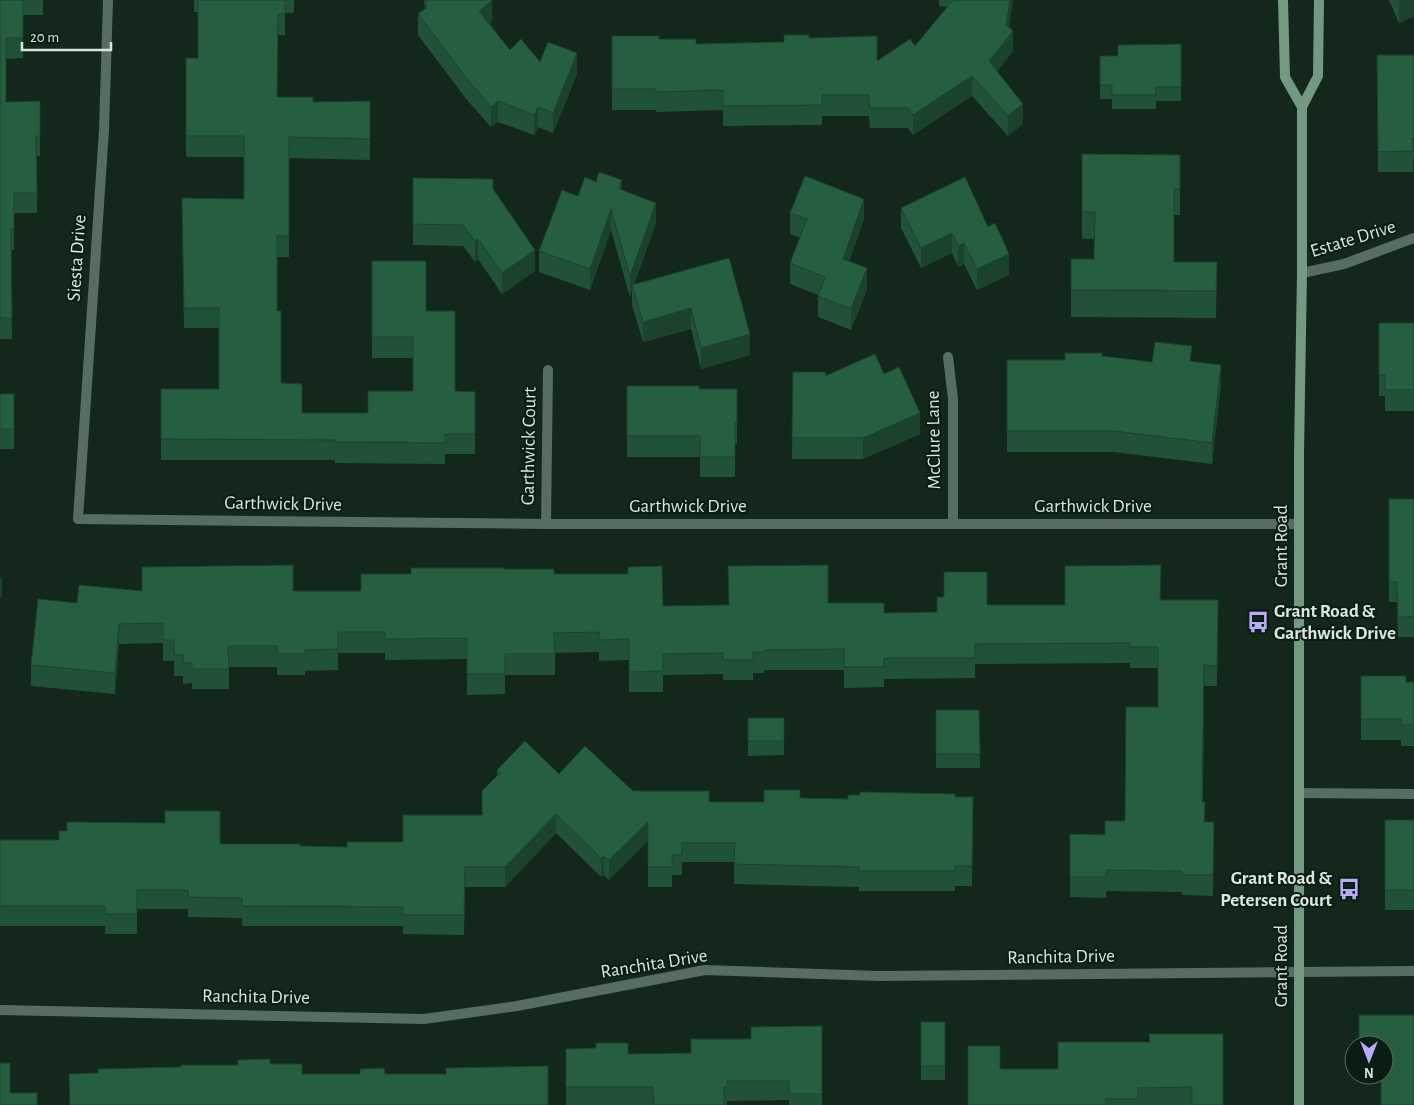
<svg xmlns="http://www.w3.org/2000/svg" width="1414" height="1105" font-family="'Alegreya Sans',sans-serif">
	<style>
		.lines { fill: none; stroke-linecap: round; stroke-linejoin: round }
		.minor { stroke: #566d5f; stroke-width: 10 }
		.secondary { stroke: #739981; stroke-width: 10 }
		.wall { fill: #215237 }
		.shaded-wall { fill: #1b422d }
		.building { fill: #265f40; stroke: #1b422d }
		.labels { text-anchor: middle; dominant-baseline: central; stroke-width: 4; stroke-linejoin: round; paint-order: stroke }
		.street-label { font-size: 19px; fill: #dae6de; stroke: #0a1d12 }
		.poi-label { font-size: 19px; font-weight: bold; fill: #dae6de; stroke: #0a1d12; text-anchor: start }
	</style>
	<rect width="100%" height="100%" fill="#13271b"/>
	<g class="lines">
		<g class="minor">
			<polyline points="108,0 104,130 78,519 546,524 1299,524"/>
			<polyline points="1302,273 1344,264 1414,238"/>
			<polyline points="948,357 953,399 953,523"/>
			<polyline points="546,524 548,370"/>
			<polyline points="1300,793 1414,794"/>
			<polyline points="0,1010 424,1019 517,1006 705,970 879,976 1414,971"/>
		</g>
		<g class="secondary">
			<polyline points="1283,0 1285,77 1302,107 1302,273 1299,453 1299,1105"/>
			<polyline points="1302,107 1318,76 1319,0"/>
		</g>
	</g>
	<g class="wall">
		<polygon points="0,0 43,0 43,15 23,15 23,58 6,59 6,102 40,101 40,156 37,156 37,213 14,213 14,250 11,250 12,339 0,339"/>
		<polygon points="194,0 294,0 294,13 285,13 285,35 278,35 277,97 313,102 370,101 370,160 289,158 289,257 277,257 277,311 281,383 302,413 368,413 413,391 413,358 372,358 372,261 426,311 455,391 475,392 475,454 445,454 445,464 335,463 335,460 161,460 161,389 219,389 219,328 184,328 182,219 244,199 244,157 186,157 186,58 198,58 198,12 194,12"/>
		<polygon points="424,0 492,0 492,22 489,24 510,50 540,62 577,74 553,133 538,127 534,135 498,122 491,127 467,100 418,35 418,14 425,10"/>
		<polygon points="939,0 1013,0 1009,27 1013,51 997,71 1023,124 1008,136 972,96 913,135 908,128 870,128 869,116 822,116 822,125 723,126 723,110 656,112 656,110 612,110 612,36 659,39 696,44 784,42 809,38 877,61 915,46 947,7 939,6"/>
		<polygon points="1389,0 1414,0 1414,16 1399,23"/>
		<polygon points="1181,44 1181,101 1156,101 1156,109 1112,109 1112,99 1100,99 1100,56 1118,56"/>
		<polygon points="1377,55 1414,55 1414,159 1413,159 1413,172 1378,172"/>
		<polygon points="1082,154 1180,155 1180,215 1174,215 1174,262 1217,262 1216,318 1071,317 1071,259 1094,259 1094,239 1082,239"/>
		<polygon points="965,177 1009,275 977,290 964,264 958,267 952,253 921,268 901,228 901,208"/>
		<polygon points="413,178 493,189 535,271 502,294 478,259 475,262 463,246 413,245"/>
		<polygon points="622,191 656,223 634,284 729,258 750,355 701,369 691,329 643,342 632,305 632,290 630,297 611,230 590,290 539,272 539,251 578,196"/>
		<polygon points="790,213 864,219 849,261 867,289 851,330 818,317 818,295 790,284 790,263 800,238 790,234"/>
		<polygon points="1379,323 1414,323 1414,411 1385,411 1385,396 1379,396"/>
		<polygon points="1102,356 1152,362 1192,361 1221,385 1212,464 1114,452 1007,452 1007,360 1065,360"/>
		<polygon points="793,372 826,376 920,434 863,459 792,459"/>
		<polygon points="627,386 699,389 737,389 737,444 735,444 735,477 700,477 700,457 627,457"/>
		<rect x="0" y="394" width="14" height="55"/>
		<polygon points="1389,499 1414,499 1414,637 1398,637 1397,602 1389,602"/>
		<polygon points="504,569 554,574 663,606 828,603 884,613 937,612 987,605 1065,605 1161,600 1218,600 1217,686 1204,686 1203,802 1205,822 1214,822 1213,896 1182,895 1182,892 1106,891 1106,898 1070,897 1070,834 1105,835 1125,821 1158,707 1158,668 1130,668 1130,663 975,664 975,678 884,679 884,687 844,688 844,670 764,670 764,673 753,673 753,680 723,680 723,674 663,675 663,692 629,692 629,660 599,661 599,652 555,653 555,675 505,675 505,694 467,695 467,659 385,660 385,653 338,653 338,670 305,671 305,675 277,675 277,667 229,667 229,689 192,689 192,683 183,684 183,676 174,676 174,661 163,661 163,643 119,644 115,694 31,686 31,665 77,603 142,591 361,591 411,574"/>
		<polygon points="1361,676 1406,682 1414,682 1414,746 1401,746 1401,740 1361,740"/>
		<polygon points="936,710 979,710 980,768 936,768"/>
		<polygon points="748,718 784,718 784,755 748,756"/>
		<polygon points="497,770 559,774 633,791 709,802 764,802 800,798 848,799 973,797 972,886 955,886 955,891 859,891 859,887 734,884 734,862 682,862 682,875 672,875 672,887 648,887 648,841 609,880 604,875 601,877 556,833 505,887 465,887 464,935 403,934 403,926 242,926 242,918 188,917 188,909 137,909 137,934 105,934 105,926 0,926 0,840 347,847 403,842 482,815 497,776"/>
		<rect x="1385" y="820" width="29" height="90"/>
		<rect x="921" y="1022" width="24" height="58"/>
		<polygon points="822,1026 822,1105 789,1105 789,1100 727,1101 727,1105 566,1105 566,1049 628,1054 691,1053 691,1039 751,1039"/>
		<polygon points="1150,1042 1223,1105 968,1105 1000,1069 1058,1069"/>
	</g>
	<g class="shaded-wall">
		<polygon points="1010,0 1013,0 1007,38 1013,31 1013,51 989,82 989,61 1006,25"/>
		<polygon points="1403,0 1414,0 1414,16 1399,23 1399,2"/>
		<polygon points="492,1 492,22 479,32 479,11"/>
		<polygon points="577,53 577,74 553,133 553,113"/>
		<polygon points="972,76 972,96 913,135 913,115"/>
		<polygon points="498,101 498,122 491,127 491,107"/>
		<polygon points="1023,104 1023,124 1008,136 1008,116"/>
		<polygon points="538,107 538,127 534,135 534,115"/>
		<polygon points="622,180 622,201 619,189"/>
		<polygon points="864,199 864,219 843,280 843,259"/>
		<polygon points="656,203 656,223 633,288 632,285 632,290 630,297 630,276"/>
		<polygon points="611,209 611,230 590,290 590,269"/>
		<polygon points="952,233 952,253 921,268 921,248"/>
		<polygon points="478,239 478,259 475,262 475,241"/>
		<polygon points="964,243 964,264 958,267 958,246"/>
		<polygon points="535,250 535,271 502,294 502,273"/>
		<polygon points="1009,254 1009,275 977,290 977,269"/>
		<polygon points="867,268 867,289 851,330 851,309"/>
		<polygon points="691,308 691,329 643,342 643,322"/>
		<polygon points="750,334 750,355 701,369 701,348"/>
		<polygon points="1221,365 1221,385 1212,464 1212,443"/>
		<polygon points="920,413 920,434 863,459 863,438"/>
		<polygon points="2,576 2,596 0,599 0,578"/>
		<polygon points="119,624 119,644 115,694 115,673"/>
		<polygon points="556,814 556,833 505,887 505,867"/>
		<polygon points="648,822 648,841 609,880 609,860"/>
		<polygon points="604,856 604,875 601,877 601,858"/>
	</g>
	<g class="building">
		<polygon points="0,0 23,0 23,38 6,38 6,102 40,101 40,136 36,136 37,193 14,193 14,229 11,229 12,318 0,318"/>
		<polygon points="198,0 285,0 285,14 278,14 277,97 313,97 313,102 370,101 370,139 289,137 289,236 277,236 277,311 281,311 281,383 302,384 302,413 368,413 368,391 413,391 413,337 372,337 372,261 426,261 426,311 455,311 455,391 475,392 475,434 445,434 445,443 335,442 335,440 161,439 161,389 219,389 219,308 184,308 182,198 244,199 244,136 186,136 186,58 198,58"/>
		<polygon points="426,0 492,0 492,1 479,11 510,50 521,39 540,62 548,42 577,53 553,113 538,107 534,115 498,101 491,107 467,79 418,14 426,8"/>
		<polygon points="953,0 1010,0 1006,25 1013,31 989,61 1023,104 1008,116 972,76 913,115 908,108 870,108 869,95 822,95 822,105 723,106 723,90 656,92 656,89 612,89 612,36 659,36 659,39 696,39 696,44 784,42 784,35 809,35 809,38 877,36 877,61 910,39 915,46"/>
		<polygon points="1181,44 1181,87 1156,87 1156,95 1112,95 1112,85 1100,85 1100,56 1118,56 1118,45"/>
		<polygon points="1377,55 1414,55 1414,138 1412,138 1413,151 1378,152"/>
		<polygon points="1082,154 1180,155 1180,189 1174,189 1174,262 1217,262 1216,291 1071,290 1071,259 1094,259 1095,212 1082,212"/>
		<polygon points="599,172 622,180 619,189 656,203 630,276 611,209 590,269 539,251 562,190 578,196 585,177 596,182"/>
		<polygon points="805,176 864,199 843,259 867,268 851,309 818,296 825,277 790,263 807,219 790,213"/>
		<polygon points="965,177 988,227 995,223 1009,254 977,269 964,243 958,246 952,233 921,248 901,208"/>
		<polygon points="413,178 493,179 493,189 535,250 502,273 478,239 475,241 463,225 413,224"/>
		<polygon points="729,258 750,334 701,348 691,308 643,322 632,285"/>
		<polygon points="1379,323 1414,323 1414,390 1385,390 1385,375 1379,375"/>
		<polygon points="1155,342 1192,346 1190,361 1221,365 1212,443 1114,431 1007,431 1007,360 1065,360 1065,353 1102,353 1102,356 1152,362"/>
		<polygon points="875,354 884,374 899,367 920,413 863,438 792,438 793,372 826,372 825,376"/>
		<polygon points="627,386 699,386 699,389 737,389 737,423 735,423 735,457 700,457 700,436 627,436"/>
		<rect x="0" y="394" width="14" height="35"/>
		<polygon points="1389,499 1414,499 1414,617 1398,617 1397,582 1389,582"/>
		<polygon points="293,565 293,591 361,591 361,574 411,574 411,568 504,568 504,569 554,569 554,574 628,574 628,567 662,566 663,606 729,605 728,566 828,565 828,603 884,603 884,613 937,612 937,597 944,597 944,572 987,572 987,605 1065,605 1065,566 1161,565 1160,600 1218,600 1217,666 1204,665 1202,802 1205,802 1204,822 1214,822 1213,875 1182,875 1182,871 1106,870 1106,877 1070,877 1070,834 1105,835 1105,821 1125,821 1126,707 1158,707 1158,647 1130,647 1130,643 975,644 975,658 884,658 884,667 844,667 844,649 764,650 764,652 753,652 753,660 723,660 723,653 663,654 663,671 629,672 629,639 599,640 599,632 554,633 555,654 505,654 505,674 467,674 467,638 385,639 385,632 338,632 338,649 305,650 305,654 277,654 277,646 228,646 229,669 192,669 192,663 183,663 183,655 174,655 174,640 163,640 163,623 119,624 115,673 31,665 38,599 77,603 79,585 142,591 142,567"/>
		<polygon points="1361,676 1406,676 1406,682 1414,682 1414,725 1401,725 1401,719 1361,719"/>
		<polygon points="936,710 979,710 980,754 936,754"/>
		<rect x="748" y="718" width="36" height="23"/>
		<polygon points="525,741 559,774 585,746 633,791 709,791 709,802 764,802 764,790 800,790 800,798 848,799 848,795 860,795 860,792 955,794 955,797 973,797 972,866 955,866 955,871 859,871 859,867 734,864 735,843 682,843 682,855 672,855 672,867 648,867 648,822 609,860 604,856 601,858 556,814 505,867 465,867 464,915 403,915 403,907 242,906 242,898 188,897 188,890 137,890 137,914 105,914 105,906 0,906 0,840 59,840 59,831 67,831 67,822 165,823 165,811 220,811 220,844 300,844 300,846 347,847 347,842 403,842 403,815 482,815 482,791 500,773 497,770"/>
		<rect x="1385" y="820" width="29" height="70"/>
		<polygon points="1359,1015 1414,1015 1414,1105 1381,1105 1381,1075 1384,1075 1384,1045 1359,1045"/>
		<rect x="921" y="1022" width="24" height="44"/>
		<polygon points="822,1026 822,1094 789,1094 789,1081 727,1081 727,1087 724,1087 724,1105 654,1105 653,1087 566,1087 566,1049 596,1048 596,1043 628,1043 628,1054 691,1053 691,1039 751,1039 751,1027"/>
		<polygon points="1149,1034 1223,1034 1223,1105 1192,1105 1192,1087 1138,1088 1138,1099 1106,1099 1106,1105 968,1105 968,1046 1000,1046 1000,1069 1058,1069 1058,1042 1150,1042"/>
		<polygon points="270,1059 270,1064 302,1064 302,1074 360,1074 360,1069 384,1068 385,1074 446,1074 446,1068 548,1066 548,1105 70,1105 69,1074 98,1073 98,1069 181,1067 181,1065 238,1065 238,1060"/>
		<polygon points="0,1063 10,1063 10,1093 37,1093 37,1105 0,1105"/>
	</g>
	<defs>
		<g id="bus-bare" transform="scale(1.725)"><path d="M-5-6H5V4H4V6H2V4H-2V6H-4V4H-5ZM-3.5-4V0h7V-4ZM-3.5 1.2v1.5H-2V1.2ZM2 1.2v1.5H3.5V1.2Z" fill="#b9abf7" stroke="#0a1d12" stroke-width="2.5" paint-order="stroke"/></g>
	</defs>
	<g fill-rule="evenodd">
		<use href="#bus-bare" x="1258" y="622"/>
		<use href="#bus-bare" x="1349" y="889"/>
	</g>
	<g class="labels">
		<g class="street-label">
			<text transform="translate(1353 239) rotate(-17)">Estate Drive</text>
			<text transform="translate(77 258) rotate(-86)">Siesta Drive</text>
			<text transform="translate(934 440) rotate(-91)">McClure Lane</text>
			<text transform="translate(529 446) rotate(-89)">Garthwick Court</text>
			<text transform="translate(283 504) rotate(1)">Garthwick Drive</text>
			<text x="688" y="506">Garthwick Drive</text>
			<text x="1093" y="506">Garthwick Drive</text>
			<text transform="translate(1281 546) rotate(-90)">Grant Road</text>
			<text transform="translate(1061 957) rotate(-1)">Ranchita Drive</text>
			<text transform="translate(654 964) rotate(-9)">Ranchita Drive</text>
			<text transform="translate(1281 966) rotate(-90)">Grant Road</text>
			<text transform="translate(256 997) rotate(1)">Ranchita Drive</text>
		</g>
		<g class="poi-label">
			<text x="1274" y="611">Grant Road &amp;<tspan x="1274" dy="22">Garthwick Drive</tspan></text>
			<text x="1332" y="878" text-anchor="end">Grant Road &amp;<tspan x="1332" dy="22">Petersen Court</tspan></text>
		</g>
	</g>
	<g transform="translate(1369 1060) rotate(180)"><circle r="24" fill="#0a1d12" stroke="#5d6d64"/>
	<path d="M0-4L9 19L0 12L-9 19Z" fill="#b9abf7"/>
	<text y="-8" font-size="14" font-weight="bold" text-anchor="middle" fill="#dae6de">N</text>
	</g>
	<path d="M22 42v8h89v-8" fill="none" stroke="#dae6de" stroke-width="2.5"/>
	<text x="30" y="42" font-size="15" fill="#dae6de" stroke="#0a1d12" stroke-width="4" paint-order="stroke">20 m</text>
</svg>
